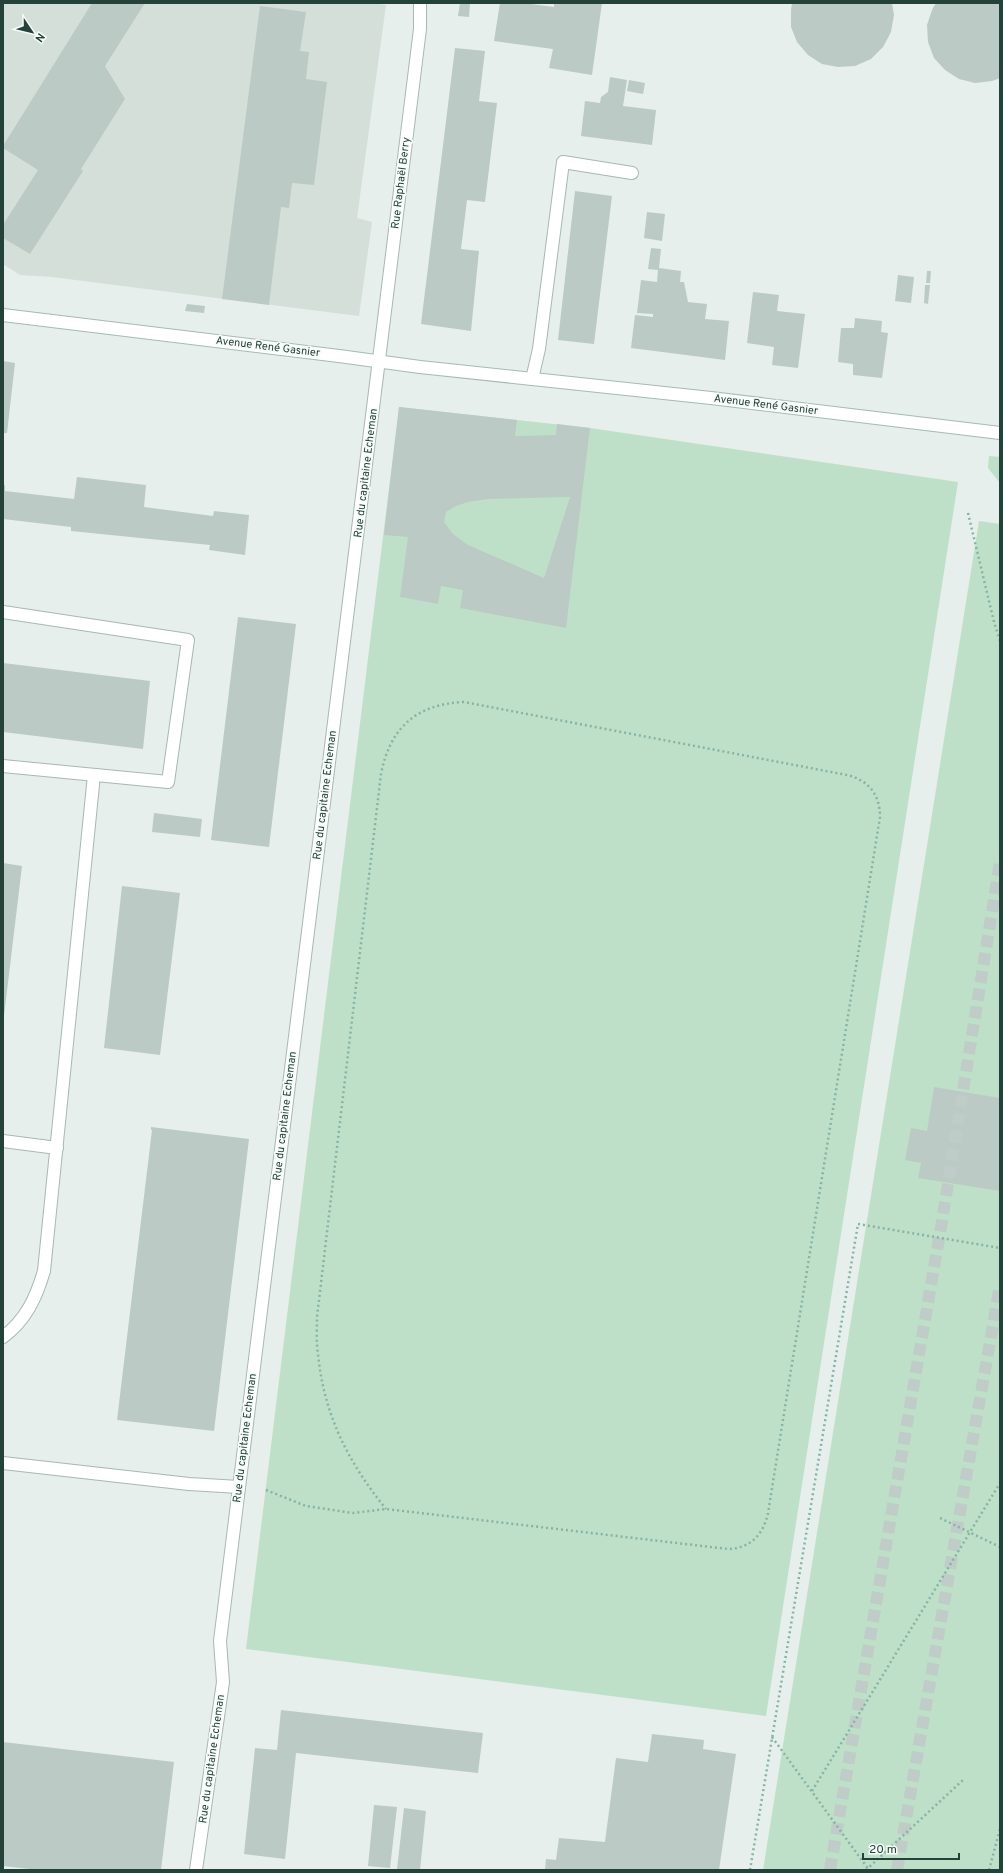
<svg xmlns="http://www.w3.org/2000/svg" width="1003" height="1873" font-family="Overpass,sans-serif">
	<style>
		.built { fill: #d4dfda }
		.green { fill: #bfe0c8 }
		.building { fill: #bbcac4; fill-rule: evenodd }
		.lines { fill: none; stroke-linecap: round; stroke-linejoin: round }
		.motorway-tunnel { stroke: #bfccc8; stroke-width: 12; stroke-dasharray: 12 6; stroke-linecap: butt }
		.service-casing { stroke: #a8b8b2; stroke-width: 14 }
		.minor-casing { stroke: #a8b8b2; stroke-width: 14 }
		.secondary-casing { stroke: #a4bbb3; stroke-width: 14 }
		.path { stroke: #86b3a5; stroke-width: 2.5; stroke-dasharray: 2 3; stroke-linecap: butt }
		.service { stroke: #fff; stroke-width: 12 }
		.minor { stroke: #fff; stroke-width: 12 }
		.secondary { stroke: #fff; stroke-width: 12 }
		.labels { text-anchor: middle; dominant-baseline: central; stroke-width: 3.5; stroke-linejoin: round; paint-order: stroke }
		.street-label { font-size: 11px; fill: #24423a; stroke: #f7fbf9 }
	</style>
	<rect width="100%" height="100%" fill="#e6efeb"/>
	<polygon class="built" points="3,3 370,3 386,5 357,218 372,222 359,316 52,277 20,275 3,264"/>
	<g class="green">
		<polygon points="399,407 590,428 958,482 766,1716 246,1649"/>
		<polygon points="989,456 1000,457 1000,483 988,468"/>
		<polygon points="979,521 1000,524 1000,1870 763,1870"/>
	</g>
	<g class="building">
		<polygon points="92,3 145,3 105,66 125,99 81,169 83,171 30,254 3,238 3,225 38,170 3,148 3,146"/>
		<polygon points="460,3 470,3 469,17 458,16"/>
		<polygon points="500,3 523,3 554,7 554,3 602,3 592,75 549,68 553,49 494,41"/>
		<polygon points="792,3 892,3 894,15 891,32 883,47 871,59 855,66 838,67 822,64 808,55 797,42 791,27 791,10"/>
		<polygon points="936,3 1000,3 1000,78 992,81 975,83 959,79 945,70 934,58 928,42 927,25 932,10"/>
		<polygon points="260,6 306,12 300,51 309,52 306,79 327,82 314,185 292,183 289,208 281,207 269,305 222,299"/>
		<polygon points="455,48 485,51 479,101 497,103 485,202 467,200 461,249 479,251 471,331 421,324"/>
		<polygon points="610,77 627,80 623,106 656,110 652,145 581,136 585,101 600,103 601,97 608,92"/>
		<polygon points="629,80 645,83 643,94 627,91"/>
		<polygon points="575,191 612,196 594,344 558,340"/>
		<polygon points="647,212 665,214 662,241 644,238"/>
		<polygon points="651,248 661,249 659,268 681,271 680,282 684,282 688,302 707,304 705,319 729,321 725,360 631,348 635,315 653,317 653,314 637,313 641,280 657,282 658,270 648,269"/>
		<polygon points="927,271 931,271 930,283 926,283"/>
		<polygon points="898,275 914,277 911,303 895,301"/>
		<polygon points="925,285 930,285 928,304 924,303"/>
		<polygon points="753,292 779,295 777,311 805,314 798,368 772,365 774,347 747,343"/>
		<polygon points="187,304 205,306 204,313 185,311"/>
		<polygon points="855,318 882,321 881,332 888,333 882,378 853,375 853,364 838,362 841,328 854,328"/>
		<polygon points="3,361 15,363 7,433 3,433"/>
		<path d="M399 407 517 420 515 436 556 435 557 424 590 428 566 628 460 608 463 590 441 586 438 604 400 597 408 537 384 535ZM570 497 544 578 468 545 453 534 444 522 446 512 456 506 468 502 488 499Z"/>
		<polygon points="77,477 146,485 144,507 213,516 214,511 249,515 245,555 209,550 210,545 71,531 71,527 3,519 3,485 5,485 5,491 74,499"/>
		<polygon points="238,617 296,624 269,847 211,840"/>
		<polygon points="3,663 150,681 143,749 3,732"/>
		<polygon points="154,813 202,819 200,837 152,832"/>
		<polygon points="3,863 22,866 4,1016 3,1016"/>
		<polygon points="122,886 180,893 160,1055 104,1048"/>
		<polygon points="934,1087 1000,1098 1000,1191 918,1178 921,1163 905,1160 911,1128 927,1131"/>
		<polygon points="151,1127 249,1139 214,1431 117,1420 152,1130 151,1130"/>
		<polygon points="281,1710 483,1733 478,1773 296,1753 285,1859 244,1854 255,1748 277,1750"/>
		<polygon points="652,1734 704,1740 703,1749 736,1754 719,1870 545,1870 546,1859 556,1860 559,1838 605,1842 616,1758 648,1762"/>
		<polygon points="3,1742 174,1762 161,1870 39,1870 3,1866"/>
		<polygon points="374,1805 397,1807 390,1868 368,1866"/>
		<polygon points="404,1808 426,1811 420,1870 397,1869"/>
	</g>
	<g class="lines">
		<g class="motorway-tunnel">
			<polyline points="830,1870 941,1227 1000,862"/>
			<polyline points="897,1870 1000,1285"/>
		</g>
		<g class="service-casing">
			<g id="service">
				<polyline points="3,612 188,640 168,782 3,766"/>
				<polyline points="3,1141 57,1148"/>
				<path d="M3 1337C26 1320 36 1298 44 1271L94 775"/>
				<polyline points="3,1463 189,1484 239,1487"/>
			</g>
		</g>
		<g class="minor-casing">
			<g id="minor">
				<polyline points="532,379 539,349 563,162 632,173"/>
				<polyline points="196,1870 223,1682 220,1641 420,29 420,3"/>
			</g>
		</g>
		<g class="secondary-casing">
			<polyline id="secondary" points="3,315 339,356 420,367 711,398 1000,433"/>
		</g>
		<g class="path">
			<polyline points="968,513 994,622 1000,641"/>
			<path d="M266 1490 306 1506 353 1513 386 1509 728 1549C751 1548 763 1535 768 1513L880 817C880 794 868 780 847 775L464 702C416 704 390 728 381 774L317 1317C317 1329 316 1342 318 1354 324 1415 348 1462 386 1509"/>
			<polyline points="940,1518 1000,1547"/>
			<polyline points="772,1737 869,1870"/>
			<polyline points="812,1791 1000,1483"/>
			<polyline points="750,1870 858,1224 1000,1248"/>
			<polyline points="866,1870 963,1780"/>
			<polyline points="989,1870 1000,1829"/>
		</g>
		<use href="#service" class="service"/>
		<use href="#minor" class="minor"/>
		<use href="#secondary" class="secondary"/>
	</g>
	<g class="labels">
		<g class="street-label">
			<text transform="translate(401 183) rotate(-83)">Rue Raphaël Berry</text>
			<text transform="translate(268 347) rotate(7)">Avenue René Gasnier</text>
			<text transform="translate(766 405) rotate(7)">Avenue René Gasnier</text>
			<text transform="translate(366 473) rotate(-83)">Rue du capitaine Echeman</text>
			<text transform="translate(325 795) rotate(-83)">Rue du capitaine Echeman</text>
			<text transform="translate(285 1116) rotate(-83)">Rue du capitaine Echeman</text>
			<text transform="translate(245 1438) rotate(-83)">Rue du capitaine Echeman</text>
			<text transform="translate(212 1759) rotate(-82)">Rue du capitaine Echeman</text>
		</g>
	</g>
	<rect width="1003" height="1873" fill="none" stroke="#24423a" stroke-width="8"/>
	<g transform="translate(32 32) rotate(125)" stroke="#f7fbf9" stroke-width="3" paint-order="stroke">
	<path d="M0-3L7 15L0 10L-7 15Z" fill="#24423a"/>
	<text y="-6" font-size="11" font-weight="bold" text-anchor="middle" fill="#24423a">N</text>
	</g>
	<path d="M863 1853v6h96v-6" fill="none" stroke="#24423a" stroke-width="2"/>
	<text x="869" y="1853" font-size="12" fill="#24423a" stroke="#f7fbf9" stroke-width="3" paint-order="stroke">20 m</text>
</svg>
